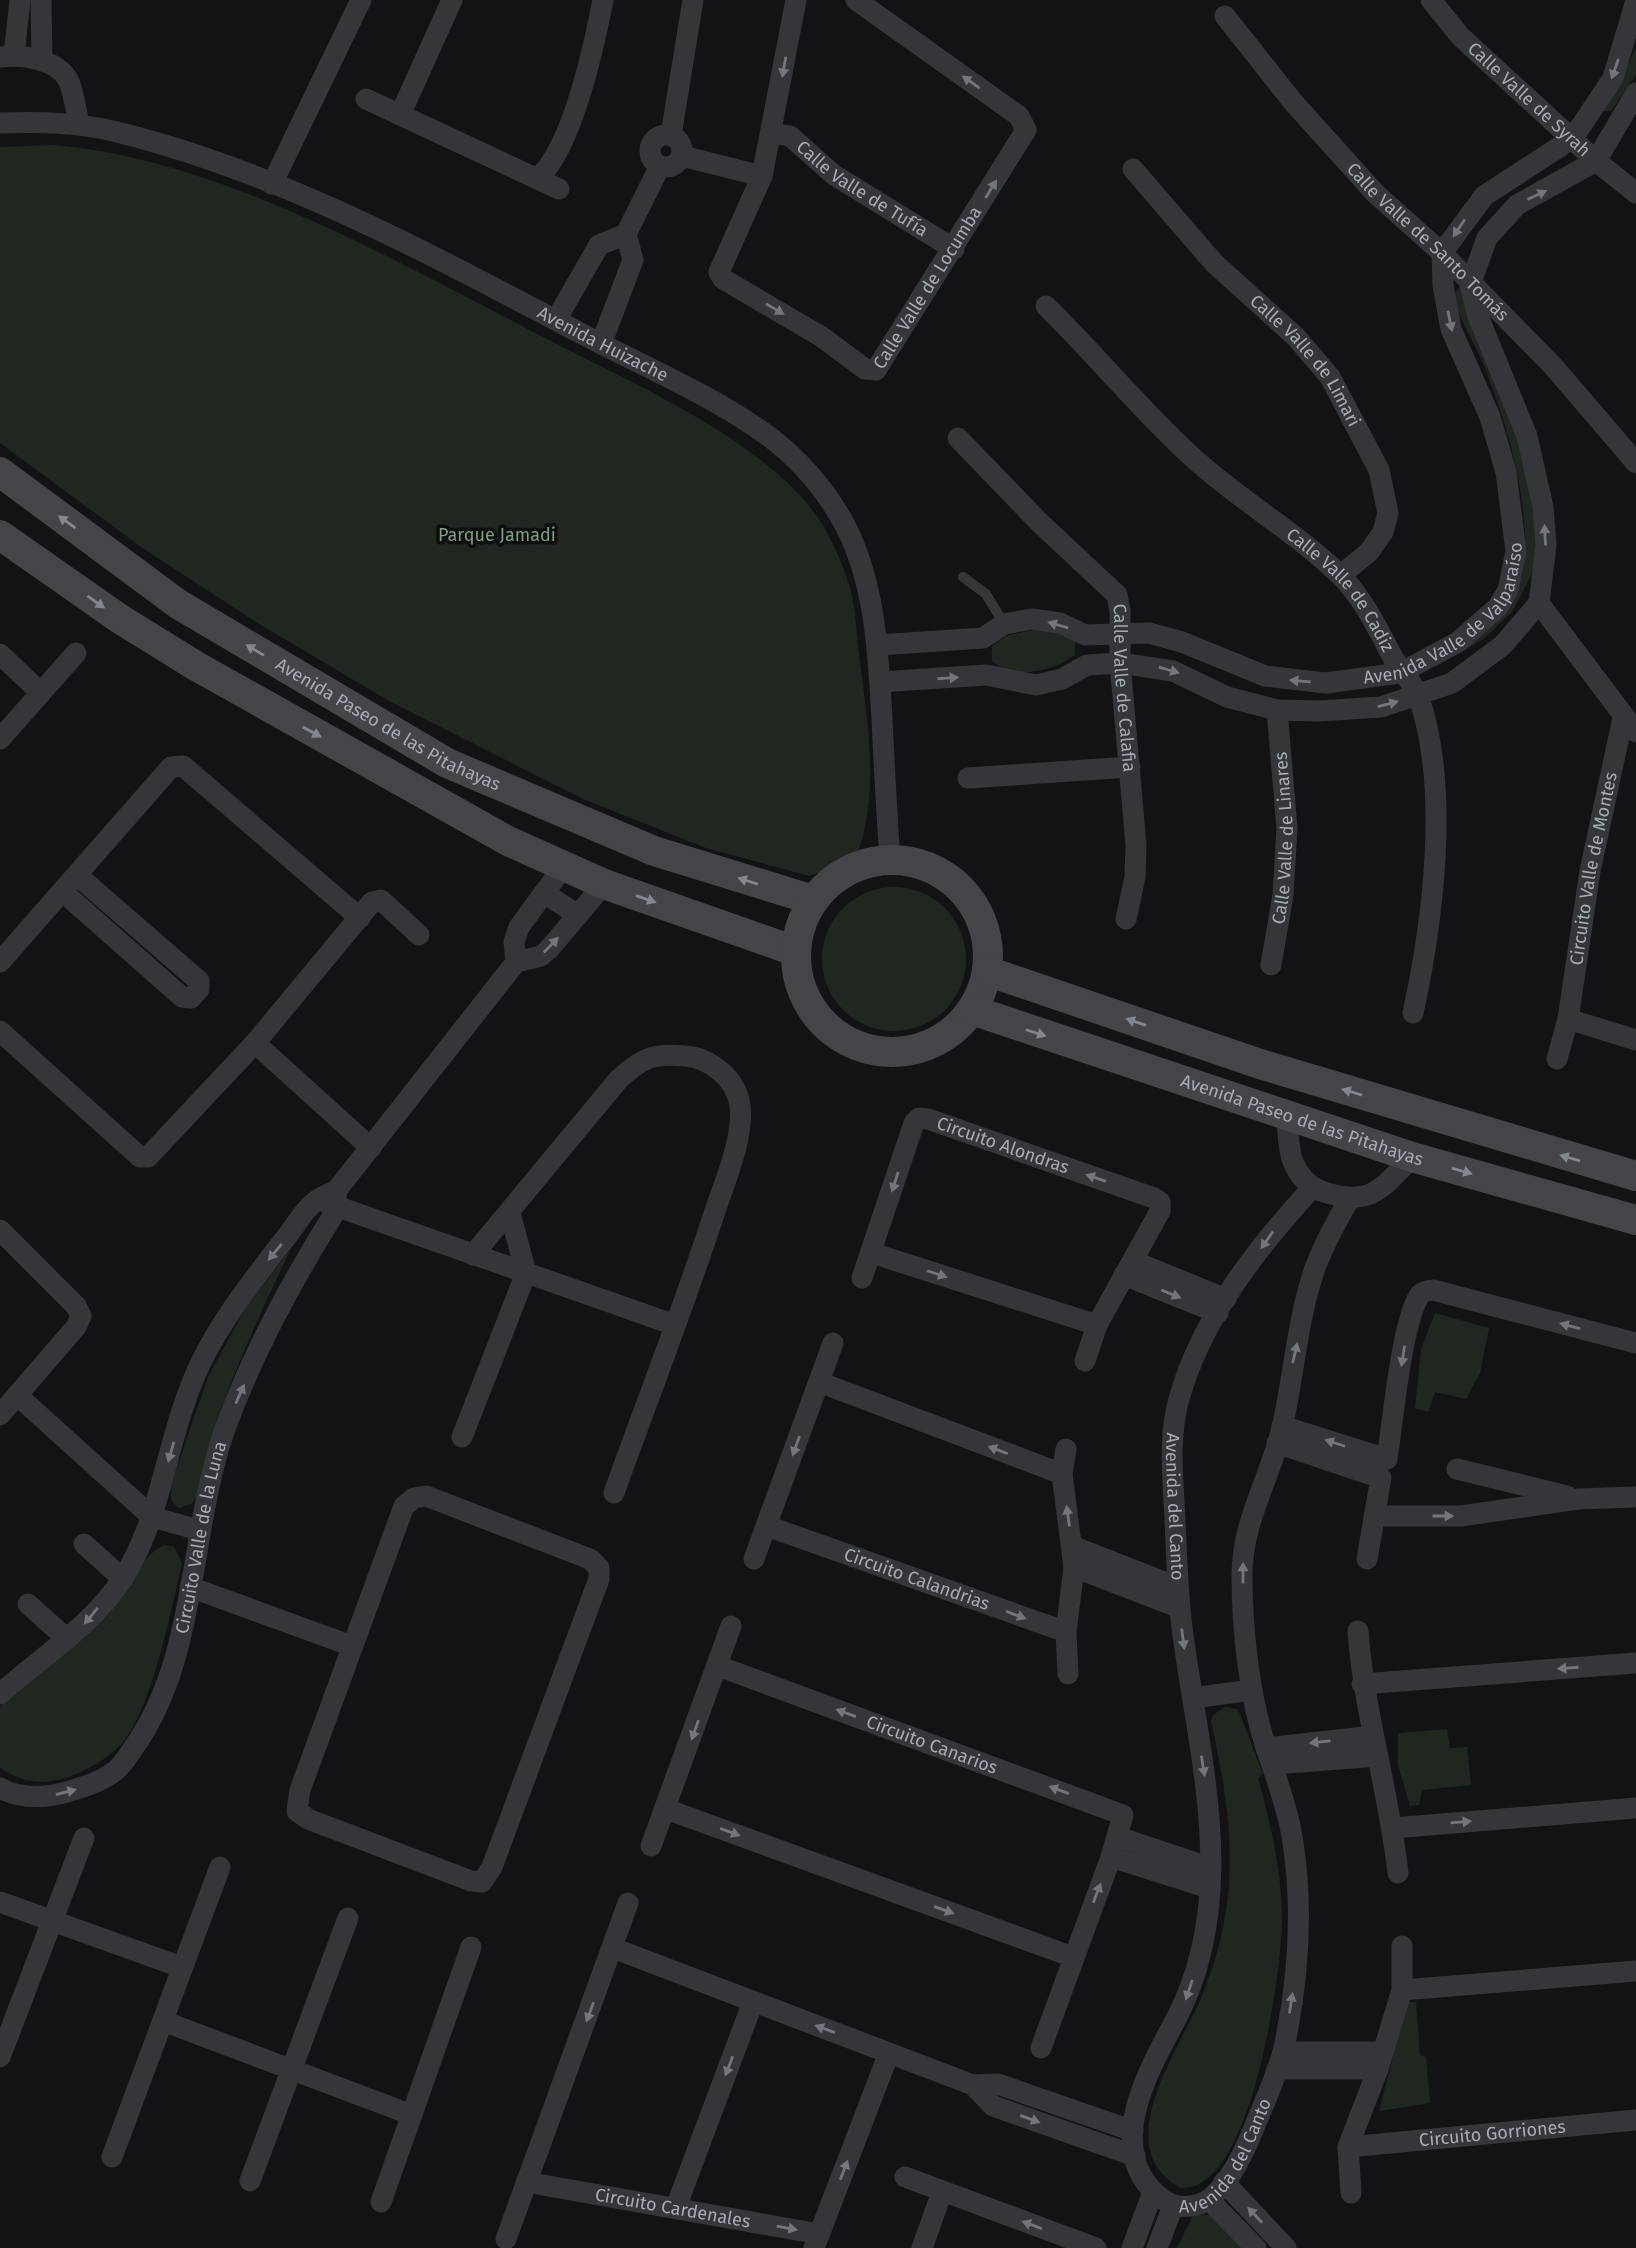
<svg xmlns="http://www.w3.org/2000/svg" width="1636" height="2248" font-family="'Fira Sans',sans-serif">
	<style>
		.green { fill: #202721 }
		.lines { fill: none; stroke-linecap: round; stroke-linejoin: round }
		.lane { stroke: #35363a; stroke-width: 10 }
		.street { stroke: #35363a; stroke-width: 21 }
		.secondary { stroke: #434549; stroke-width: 30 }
		.oneway { fill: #73767d }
		.oneway2 { fill: #83878f }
		.labels { text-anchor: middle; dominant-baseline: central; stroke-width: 7; stroke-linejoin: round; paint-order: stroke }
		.street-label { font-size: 18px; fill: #a6abb4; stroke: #0e0e10 }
		.park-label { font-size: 18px; fill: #7e9e80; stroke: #0e0e10 }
	</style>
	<rect width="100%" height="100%" fill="#131315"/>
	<g class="green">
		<polygon points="1636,47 1636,75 1611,111 1604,111 1602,105 1624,73"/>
		<path d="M51 145C216 156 405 266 551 341 632 383 753 436 810 507 828 529 842 561 850 588 856 609 856 633 859 654 867 720 880 788 858 852L827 870 809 876 706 848 583 799 389 701 256 622 141 547 0 443V147Z"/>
		<path d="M1459 288 1462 290 1516 423 1538 531 1533 571 1513 611 1482 640 1437 666 1434 663 1455 646 1525 557C1527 494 1509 432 1487 373 1476 343 1462 328 1453 294Z"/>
		<path d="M1033 630 1053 631 1075 641V655C1052 671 1016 681 992 661V646L1006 636Z"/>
		<circle cx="894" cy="959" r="72"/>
		<path d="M291 1249C265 1302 241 1356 220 1411 209 1441 208 1475 193 1503L179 1508C167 1500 171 1492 173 1479L208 1377 246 1307Z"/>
		<polygon points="1435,1313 1489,1328 1480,1373 1466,1399 1435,1392 1428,1412 1415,1408 1421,1349"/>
		<path d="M165 1545 174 1547 182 1563C171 1611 153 1703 124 1741 111 1757 89 1769 71 1776 44 1786 23 1783 0 1768V1707L9 1696C45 1669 82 1644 111 1609 126 1590 145 1551 165 1545Z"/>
		<path d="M1225 1707 1237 1709 1240 1714 1263 1774 1258 1778C1271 1826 1283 1876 1282 1926 1280 1978 1251 2193 1181 2188 1108 2150 1177 2052 1199 2003 1209 1979 1218 1953 1223 1927 1238 1857 1226 1790 1211 1721L1213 1715Z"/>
		<polygon points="1447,1729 1450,1748 1467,1747 1471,1785 1422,1790 1419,1805 1410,1806 1398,1765 1398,1733"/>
		<polygon points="1407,2002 1416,2002 1420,2055 1426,2057 1430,2103 1379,2111"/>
		<polygon points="1194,2214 1217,2215 1244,2248 1177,2248"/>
	</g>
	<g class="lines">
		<polyline class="lane" points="963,577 986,594 1004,624"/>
		<g class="street">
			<polyline points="41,0 42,61"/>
			<path id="s1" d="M796 0 762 176 719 272 723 279 822 337 865 369 876 370 1026 130 1019 116 856 0"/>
			<path id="s2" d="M1431 0 1460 36 1596 161 1636 193"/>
			<path id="s3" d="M1225 16 1293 102 1375 193 1442 253 1553 366 1636 463"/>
			<polyline points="14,55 20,0"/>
			<path d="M0 57C23 54 60 59 70 84 74 96 76 111 79 123"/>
			<polyline points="366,99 559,189"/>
			<polyline points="400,115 452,0"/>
			<path id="s4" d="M0 123C40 122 78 122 117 132 280 172 434 256 582 334 645 367 714 396 771 438 802 462 828 493 846 527 876 587 878 654 882 718 884 766 887 814 890 862"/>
			<path id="s5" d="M772 133 790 136 834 175 954 249"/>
			<circle cx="666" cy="151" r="16"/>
			<polyline points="671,135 693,0"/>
			<polyline points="682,156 762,176"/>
			<path id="s6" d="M1133 169 1214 263 1296 337 1330 377 1379 470 1388 513 1383 532 1369 552 1341 575"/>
			<path d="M537 179C572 149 594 46 603 0"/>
			<polyline points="272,184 361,0"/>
			<path id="s7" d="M1046 306C1095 354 1139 408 1190 455 1236 498 1293 530 1339 574 1361 595 1377 627 1391 654 1398 668 1416 686 1419 698 1450 789 1433 921 1413 1013"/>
			<polyline points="556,320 599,245 626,234 660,166"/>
			<polyline points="601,344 633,260 626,234"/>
			<path id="s8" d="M958 438 1039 522 1117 595 1120 611V663L1136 845 1135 877 1126 919"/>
			<polyline points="1539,603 1636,732"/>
			<path id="s9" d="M878 645 983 638 1004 624 1032 619 1060 623 1085 635 1149 633 1182 642 1265 676 1326 683 1400 673 1458 642 1498 607 1508 590 1516 551 1506 472 1490 417 1451 329 1443 285 1442 253 1484 196 1573 138 1613 78 1635 4"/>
			<polyline points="0,654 41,693"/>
			<polyline points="880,682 986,675 1036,685 1062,679 1087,665 1120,663 1173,671 1227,697 1277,710 1319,711 1381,707 1452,683 1503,645 1539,603 1546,545 1543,507 1527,436 1478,316 1470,285 1487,238 1517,205 1596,161 1636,93"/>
			<polyline points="0,739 76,653"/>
			<polyline points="968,778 1130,767"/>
			<polyline points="63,892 182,997 191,998 199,989 199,981 78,876"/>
			<polyline points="544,893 578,915"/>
			<polyline points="0,962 171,767 183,766 360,918"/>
			<polyline points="516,962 514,942 519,927 564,866"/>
			<path id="s10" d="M1271 965 1283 895 1287 828 1277 710"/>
			<polyline points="1568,1019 1636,1040"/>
			<polyline points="0,1031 140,1157 148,1157 255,1043 372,902 381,900 419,935"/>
			<polyline points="255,1043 371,1148"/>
			<path id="s11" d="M1557 1059 1568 1019 1590 871 1623 718"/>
			<path d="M1286 1115C1288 1129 1288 1145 1292 1159 1298 1175 1308 1187 1324 1192 1370 1207 1382 1189 1412 1157"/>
			<path id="s12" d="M1312 1188C1257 1248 1201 1319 1179 1399 1168 1438 1173 1479 1175 1519 1177 1562 1178 1606 1185 1649 1203 1774 1238 1904 1174 2023 1148 2071 1105 2147 1156 2194 1168 2205 1179 2209 1196 2205 1222 2200 1244 2153 1253 2130 1264 2103 1277 2076 1284 2048 1298 1982 1303 1909 1293 1842 1288 1809 1276 1778 1266 1747 1249 1696 1242 1629 1242 1575 1242 1521 1270 1479 1282 1428 1294 1376 1297 1320 1315 1268 1324 1244 1336 1222 1349 1200"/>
			<polyline points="327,1203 675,1325"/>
			<polyline points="0,1230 76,1306 81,1316 76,1327 0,1415"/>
			<polyline points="872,1253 1097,1325"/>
			<path d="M473 1255 619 1079C642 1058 653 1053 685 1056 711 1058 736 1079 740 1105 744 1136 726 1179 716 1208 685 1304 648 1398 614 1493"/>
			<polyline points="1133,1261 1226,1299"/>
			<polyline points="1124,1275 1218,1313"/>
			<path id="s13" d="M862 1278 914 1123 919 1118 928 1119 1154 1198 1160 1202V1211L1097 1325 1085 1361"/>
			<polyline points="819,1382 1062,1474"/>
			<polyline points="17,1395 152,1517 199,1530"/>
			<path d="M1282 1426 1387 1459C1393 1422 1401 1326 1419 1296 1422 1291 1428 1291 1433 1290L1636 1343"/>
			<polyline points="462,1437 526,1273 510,1213"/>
			<polyline points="1277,1443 1381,1478 1367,1559"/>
			<polyline points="1066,1449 1062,1474 1074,1567 1066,1632 1068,1674"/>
			<polyline points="1457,1469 1567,1496"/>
			<polygon points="426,1496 590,1559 599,1568 599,1579 492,1867 482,1882 471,1881 308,1819 297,1811 300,1790 404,1506 414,1498"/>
			<polyline points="1374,1516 1461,1516 1578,1499 1636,1497"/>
			<path id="s14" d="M767 1526 1066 1632"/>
			<polyline points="84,1544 123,1579"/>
			<polyline points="1072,1546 1177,1587"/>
			<polyline points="754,1559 833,1343"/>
			<polyline points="1074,1567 1180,1608"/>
			<polyline points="190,1587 352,1646"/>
			<polyline points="28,1604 67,1639"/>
			<path d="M1358 1631C1364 1713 1389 1791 1398 1873"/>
			<path id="s15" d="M718 1666 1123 1815 1111 1857 1041 2048"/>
			<polyline points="1362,1684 1636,1663"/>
			<path d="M0 1694C41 1657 92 1626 123 1578 160 1520 165 1451 190 1388 210 1334 249 1285 284 1240 303 1217 306 1201 336 1191L516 962 541 956 550 948 604 884"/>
			<polyline points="1193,1698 1252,1690"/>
			<polyline points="1266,1748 1373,1736"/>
			<polyline points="1274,1764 1378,1756"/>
			<path id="s16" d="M0 1788C20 1799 45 1798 67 1792 83 1787 101 1782 115 1771 122 1766 127 1757 132 1750 199 1658 188 1531 226 1426 254 1350 294 1277 337 1209L336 1191"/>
			<polyline points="666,1809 1073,1957"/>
			<polyline points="1393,1828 1636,1808"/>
			<polyline points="1118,1837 1211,1868"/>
			<polyline points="651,1846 731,1626"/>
			<polyline points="1111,1857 1209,1888"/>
			<polyline points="0,1902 181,1967"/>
			<polyline points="613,1948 973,2085 993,2106 1135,2156"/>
			<polyline points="1402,1990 1636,1971"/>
			<polyline points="163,2021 412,2115"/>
			<polyline points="1283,2052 1383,2052"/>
			<polyline points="0,2057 84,1838"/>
			<polyline points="1277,2069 1378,2069"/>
			<polyline points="973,2085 998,2084 1133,2131"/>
			<path id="s17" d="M1348 2147 1636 2120"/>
			<polyline points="112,2157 220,1867"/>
			<polyline points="905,2177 1096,2248"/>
			<polyline points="250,2181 348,1918"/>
			<path id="s18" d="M526 2182 819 2234"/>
			<polyline points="1224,2182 1286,2248"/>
			<polyline points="1351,2193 1348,2147 1378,2069 1402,1990 1402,1946"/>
			<polyline points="1209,2200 1256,2248"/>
			<polyline points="381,2202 471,1947"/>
			<polyline points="676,2207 753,2002"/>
			<polyline points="506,2239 628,1903"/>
			<polyline points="814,2248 889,2053"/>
			<polyline points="922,2248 942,2192"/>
			<polyline points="1132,2248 1153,2192"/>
			<polyline points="1157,2248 1173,2206"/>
		</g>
		<g class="secondary">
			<path id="s19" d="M0 472 178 604 447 763 654 851 813 900"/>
			<polyline points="0,535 120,619 196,666 508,841 604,884 795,951"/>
			<circle cx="892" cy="956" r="96"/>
			<polyline points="987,971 1260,1064 1636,1176"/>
			<path id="s20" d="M972 1010 1412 1157 1636 1220"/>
		</g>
	</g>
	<defs><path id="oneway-solid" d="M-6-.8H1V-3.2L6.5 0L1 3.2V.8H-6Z" transform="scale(1.75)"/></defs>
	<g class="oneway">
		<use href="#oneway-solid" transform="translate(784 67) rotate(100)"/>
		<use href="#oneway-solid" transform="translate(1615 69) rotate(109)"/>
		<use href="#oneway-solid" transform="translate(971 82) rotate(-145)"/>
		<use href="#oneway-solid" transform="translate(991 189) rotate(-58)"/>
		<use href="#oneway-solid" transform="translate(1537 195) rotate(-25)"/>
		<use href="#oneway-solid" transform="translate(1459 228) rotate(124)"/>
		<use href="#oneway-solid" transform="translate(775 309) rotate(30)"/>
		<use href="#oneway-solid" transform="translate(1450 321) rotate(78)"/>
		<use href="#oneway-solid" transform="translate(1545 535) rotate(-93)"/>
		<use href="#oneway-solid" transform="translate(1058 625) rotate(-164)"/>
		<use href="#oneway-solid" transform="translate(1169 670) rotate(16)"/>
		<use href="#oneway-solid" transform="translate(948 678) rotate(-4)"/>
		<use href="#oneway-solid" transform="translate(1300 681) rotate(-175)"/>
		<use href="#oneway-solid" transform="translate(1388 704) rotate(-15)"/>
		<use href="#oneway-solid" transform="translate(551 945) rotate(-46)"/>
		<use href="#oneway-solid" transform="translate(1096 1178) rotate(-161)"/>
		<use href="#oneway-solid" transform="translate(895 1182) rotate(108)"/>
		<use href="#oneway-solid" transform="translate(1267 1240) rotate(125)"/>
		<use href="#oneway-solid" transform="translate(275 1252) rotate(130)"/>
		<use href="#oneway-solid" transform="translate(937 1274) rotate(18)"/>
		<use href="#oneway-solid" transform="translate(1171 1294) rotate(22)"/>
		<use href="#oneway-solid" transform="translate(1570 1326) rotate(-165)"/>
		<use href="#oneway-solid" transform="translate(1295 1353) rotate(-77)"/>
		<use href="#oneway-solid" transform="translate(1403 1356) rotate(99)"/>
		<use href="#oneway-solid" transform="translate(240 1394) rotate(-66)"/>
		<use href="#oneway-solid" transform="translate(1335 1443) rotate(-162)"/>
		<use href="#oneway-solid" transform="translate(796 1446) rotate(110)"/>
		<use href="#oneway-solid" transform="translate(998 1450) rotate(-159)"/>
		<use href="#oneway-solid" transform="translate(171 1452) rotate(106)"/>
		<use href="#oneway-solid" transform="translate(1068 1516) rotate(-98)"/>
		<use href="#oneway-solid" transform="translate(1443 1516)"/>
		<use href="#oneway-solid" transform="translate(1243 1573) rotate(-90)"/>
		<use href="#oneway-solid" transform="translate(1016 1615) rotate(20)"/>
		<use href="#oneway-solid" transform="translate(91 1616) rotate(130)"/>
		<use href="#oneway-solid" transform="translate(1183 1639) rotate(83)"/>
		<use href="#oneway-solid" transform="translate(1568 1668) rotate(176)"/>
		<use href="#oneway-solid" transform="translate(846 1713) rotate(-160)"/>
		<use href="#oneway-solid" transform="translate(695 1730) rotate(110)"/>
		<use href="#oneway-solid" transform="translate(1320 1742) rotate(174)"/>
		<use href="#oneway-solid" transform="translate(1203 1766) rotate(81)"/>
		<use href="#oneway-solid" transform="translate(1059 1790) rotate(-160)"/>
		<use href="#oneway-solid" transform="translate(66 1792) rotate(-14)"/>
		<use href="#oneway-solid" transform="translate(1461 1822) rotate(-5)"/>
		<use href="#oneway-solid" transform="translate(730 1832) rotate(20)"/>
		<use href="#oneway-solid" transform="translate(1097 1893) rotate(-69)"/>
		<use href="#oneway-solid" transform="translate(944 1910) rotate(20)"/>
		<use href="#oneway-solid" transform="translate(1189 1990) rotate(108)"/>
		<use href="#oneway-solid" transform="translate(1291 2003) rotate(-81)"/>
		<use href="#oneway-solid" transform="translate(590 2012) rotate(110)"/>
		<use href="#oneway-solid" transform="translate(825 2029) rotate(-160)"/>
		<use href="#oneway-solid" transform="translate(729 2066) rotate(111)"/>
		<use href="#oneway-solid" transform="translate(1030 2119) rotate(20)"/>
		<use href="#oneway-solid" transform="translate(844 2170) rotate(-69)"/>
		<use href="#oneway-solid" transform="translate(1255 2215) rotate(-133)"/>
		<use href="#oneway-solid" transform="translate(1032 2225) rotate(-160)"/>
		<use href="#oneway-solid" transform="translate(787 2228) rotate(10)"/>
	</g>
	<g class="oneway2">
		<use href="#oneway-solid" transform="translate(67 522) rotate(-144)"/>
		<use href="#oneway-solid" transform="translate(96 602) rotate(35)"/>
		<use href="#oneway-solid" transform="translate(255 650) rotate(-149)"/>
		<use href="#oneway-solid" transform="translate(312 732) rotate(29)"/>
		<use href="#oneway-solid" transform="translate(748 881) rotate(-162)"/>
		<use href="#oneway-solid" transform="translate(646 899) rotate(19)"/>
		<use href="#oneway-solid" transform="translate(1136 1022) rotate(-161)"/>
		<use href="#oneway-solid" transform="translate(1036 1033) rotate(18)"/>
		<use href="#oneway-solid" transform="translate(1352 1092) rotate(-163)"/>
		<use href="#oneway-solid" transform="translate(1570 1158) rotate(-164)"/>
		<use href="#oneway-solid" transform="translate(1462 1171) rotate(16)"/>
	</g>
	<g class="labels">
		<g class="street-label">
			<text stroke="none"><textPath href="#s2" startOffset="140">Calle Valle de Syrah</textPath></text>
			<text stroke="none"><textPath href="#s5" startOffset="108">Calle Valle de Tufía</textPath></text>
			<text stroke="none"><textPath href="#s3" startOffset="304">Calle Valle de Santo Tomás</textPath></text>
			<text stroke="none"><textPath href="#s1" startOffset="569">Calle Valle de Locumba</textPath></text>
			<text stroke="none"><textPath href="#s4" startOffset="649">Avenida Huizache</textPath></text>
			<text stroke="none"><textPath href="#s6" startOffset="259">Calle Valle de Limari</textPath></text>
			<text stroke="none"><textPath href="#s7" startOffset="411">Calle Valle de Cadiz</textPath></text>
			<text stroke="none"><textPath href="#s9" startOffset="614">Avenida Valle de Valparaíso</textPath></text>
			<text stroke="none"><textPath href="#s8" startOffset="317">Calle Valle de Calafia</textPath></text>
			<text stroke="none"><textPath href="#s19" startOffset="464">Avenida Paseo de las Pitahayas</textPath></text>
			<text stroke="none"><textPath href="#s10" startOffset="128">Calle Valle de Linares</textPath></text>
			<text stroke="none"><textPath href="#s11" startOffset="194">Circuito Valle de Montes</textPath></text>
			<text stroke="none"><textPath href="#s20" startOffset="348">Avenida Paseo de las Pitahayas</textPath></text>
			<text stroke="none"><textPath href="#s13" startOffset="259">Circuito Alondras</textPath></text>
			<text stroke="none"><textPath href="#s12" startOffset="360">Avenida del Canto</textPath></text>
			<text stroke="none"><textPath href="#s16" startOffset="374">Circuito Valle de la Luna</textPath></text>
			<text stroke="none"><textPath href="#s14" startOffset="159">Circuito Calandrias</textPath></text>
			<text stroke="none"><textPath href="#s15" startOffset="228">Circuito Canarios</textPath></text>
			<text stroke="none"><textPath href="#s17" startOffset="145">Circuito Gorriones</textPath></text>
			<text stroke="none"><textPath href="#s12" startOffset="1171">Avenida del Canto</textPath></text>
			<text stroke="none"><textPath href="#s18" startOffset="149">Circuito Cardenales</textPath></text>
		</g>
		<g class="park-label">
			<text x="497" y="535">Parque Jamadi</text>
		</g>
	</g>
</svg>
